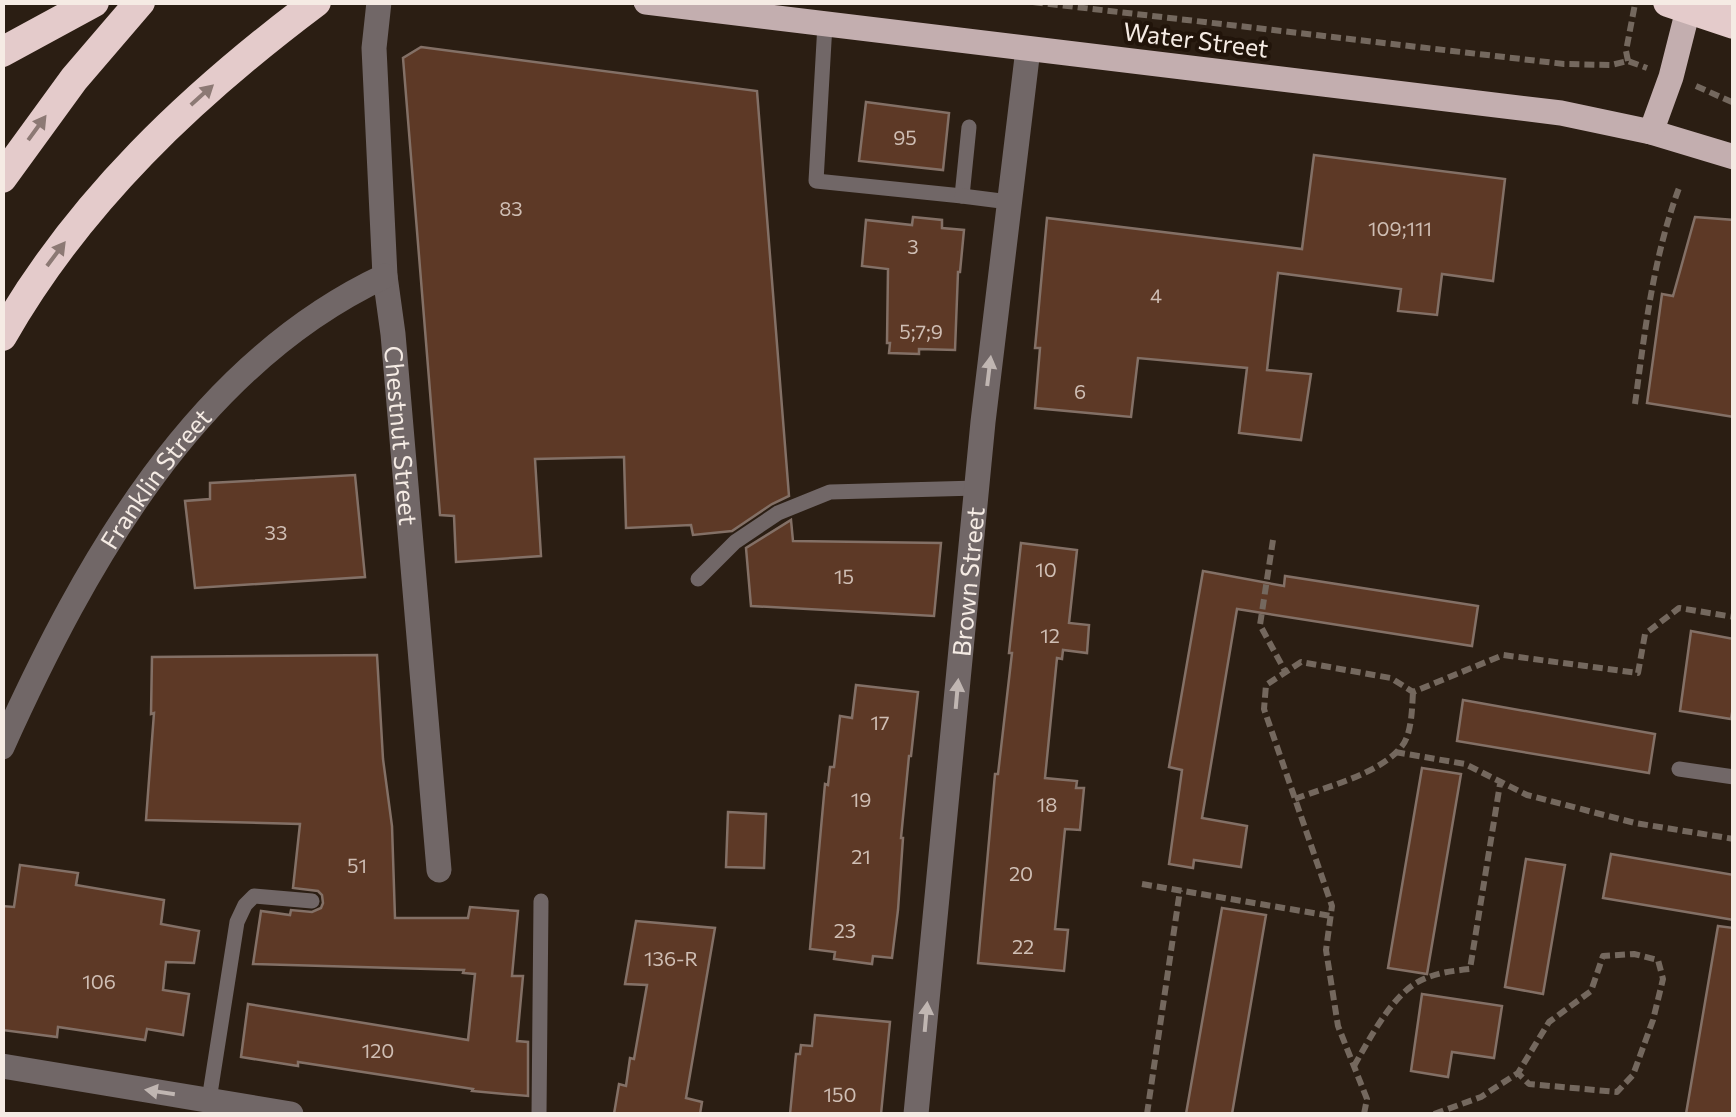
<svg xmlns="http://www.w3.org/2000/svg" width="1736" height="1117" font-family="Commissioner,sans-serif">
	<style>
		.building { fill: #5d3926; stroke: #837066; stroke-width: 2.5 }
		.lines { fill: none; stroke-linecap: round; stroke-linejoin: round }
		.path { stroke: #74685e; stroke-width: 6; stroke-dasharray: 10 5; stroke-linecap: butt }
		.service { stroke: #716767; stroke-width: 15 }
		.minor { stroke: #716767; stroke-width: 25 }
		.primary { stroke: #c3aeaf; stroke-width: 25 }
		.motorway { stroke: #e4cbcb; stroke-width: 30 }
		.motorway-bridge { stroke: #e4cbcb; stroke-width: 30 }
		.oneway { fill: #8c7974 }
		.oneway2 { fill: #c0b6b2 }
		.labels { text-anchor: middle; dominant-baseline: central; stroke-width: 8; stroke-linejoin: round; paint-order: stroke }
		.number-label { font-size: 20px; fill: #cfbeb4 }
		.street-label { font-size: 25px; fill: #f5ebe4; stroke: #21140a }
	</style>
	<rect width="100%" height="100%" fill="#2b1e13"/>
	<g class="building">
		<polygon points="421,47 757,91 789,496 772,504 732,531 693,535 691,525 626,528 624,457 535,459 541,556 456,562 454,516 440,515 403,58"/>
		<polygon points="866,102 949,113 943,170 859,161"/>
		<polygon points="1314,155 1505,179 1493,281 1442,274 1437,315 1398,311 1401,289 1278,273 1267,370 1311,374 1301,440 1239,433 1247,368 1138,358 1131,417 1035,408 1040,348 1035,348 1047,218 1302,249"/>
		<polygon points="913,217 942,220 942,228 964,230 960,272 958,272 955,350 919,349 919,354 889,353 890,343 887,343 888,269 862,266 866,220 912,225"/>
		<polygon points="1695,217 1734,220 1734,417 1647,403 1662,294 1673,296"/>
		<polygon points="355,475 365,577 195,588 185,501 210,499 210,483"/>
		<polygon points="791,520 793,541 941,543 934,616 751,606 746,548"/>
		<polygon points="1021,543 1077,550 1069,623 1089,625 1087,653 1063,650 1062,659 1057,658 1045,778 1077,781 1076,788 1084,788 1080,830 1065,829 1055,929 1068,930 1064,971 978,963 995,774 998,774 1012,653 1009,653"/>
		<polygon points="1203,571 1284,586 1285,576 1478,606 1472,646 1237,609 1202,818 1247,826 1241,867 1194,860 1193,868 1169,864 1182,770 1169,767"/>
		<polygon points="1691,631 1734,639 1734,701 1731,719 1680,711"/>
		<polygon points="377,655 383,759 392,826 395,918 468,918 470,907 518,911 512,976 523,976 517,1041 528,1042 528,1096 472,1091 473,1089 298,1062 298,1066 241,1057 248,1004 468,1040 475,974 463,973 464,970 253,964 261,911 290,915 291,910 312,912 321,908 323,903 322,895 318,891 293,888 300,824 146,820 154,713 151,714 152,657"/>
		<polygon points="856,685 918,692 911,756 909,756 901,838 903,838 898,910 892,958 873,956 872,964 834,959 835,952 810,949 825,784 828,785 830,767 834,767 840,716 852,718"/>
		<polygon points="1463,700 1655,734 1649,773 1457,741"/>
		<polygon points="1422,768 1461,774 1427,974 1388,968"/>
		<polygon points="728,812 766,814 764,868 726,867"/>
		<polygon points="1611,854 1734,875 1734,920 1603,898"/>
		<polygon points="1526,859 1565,865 1543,994 1505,987"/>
		<polygon points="20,865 78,873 76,885 164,900 161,924 199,931 194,963 166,962 163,990 189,994 183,1035 147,1029 145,1040 58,1027 57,1037 2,1030 2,906 14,907"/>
		<polygon points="1222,908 1266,915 1232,1114 1186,1114"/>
		<polygon points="636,921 715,928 686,1098 702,1102 700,1114 614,1114 619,1084 626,1086 630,1058 634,1059 647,985 625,984"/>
		<polygon points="1718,926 1734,928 1734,1114 1686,1114"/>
		<polygon points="1422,994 1502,1006 1494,1058 1452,1052 1448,1077 1411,1071"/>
		<polygon points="815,1015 890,1022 881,1114 790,1114 796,1054 800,1054 801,1045 812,1046"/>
	</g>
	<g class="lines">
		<g class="path">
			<polyline points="1033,2 1564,64 1611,65 1628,61 1647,68"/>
			<polyline points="1628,61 1626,51 1635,4"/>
			<polyline points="1696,86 1734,103"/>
			<path d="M1635 404C1645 330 1653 258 1679 188"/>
			<polyline points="1273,540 1260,625 1285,671"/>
			<polyline points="1395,752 1465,764 1527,795 1635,823 1734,839"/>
			<path d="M1295 799C1328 786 1380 774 1402 746 1412 733 1412 708 1413 692"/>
			<polyline points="1142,884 1331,916"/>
			<path d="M1354 1066C1369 1040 1390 999 1416 983 1433 973 1451 971 1470 969L1500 784"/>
			<polyline points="1147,1114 1180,890"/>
			<polyline points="1364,1114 1367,1099 1338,1026 1326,950 1332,906 1264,709 1266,685 1301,662 1391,678 1413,692 1503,655 1638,673 1645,634 1679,608 1734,617"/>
			<polyline points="1434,1114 1481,1097 1518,1073 1549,1022 1591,991 1603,956 1634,954 1658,960 1663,979 1653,1020 1633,1075 1617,1092 1529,1084 1518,1073"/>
		</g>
		<g class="service">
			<polyline points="825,24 816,181 962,196 969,127"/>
			<polyline points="962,196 1009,202"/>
			<polyline points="698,579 735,542 778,513 830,492 977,488"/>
			<polyline points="1679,769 1734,777"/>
			<polyline points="209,1100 237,922 245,905 254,896 312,901"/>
			<polyline points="539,1114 541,901"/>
		</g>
		<g class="minor">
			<path id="s1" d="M379 2 374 48 385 276 393 334 439 870"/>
			<path id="s2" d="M2 747C85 563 195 365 385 276"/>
			<polyline points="2,1066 291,1114"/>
			<path id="s3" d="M916 1114 983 422 1028 49"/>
		</g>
		<g class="primary">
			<polyline points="646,2 1561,113 1651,132 1734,157"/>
			<polyline points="1651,132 1671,77 1690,2"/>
		</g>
		<g class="motorway">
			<polyline points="1725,2 1734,7"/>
			<polyline points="2,52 94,2"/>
			<polyline points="2,178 74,79 140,2"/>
			<path d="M2 336C79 201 192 95 316 2"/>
		</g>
		<polyline class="motorway-bridge" points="1668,2 1734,24"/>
	</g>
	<defs><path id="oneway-solid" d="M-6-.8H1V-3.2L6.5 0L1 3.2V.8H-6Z" transform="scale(2.5)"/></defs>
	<g class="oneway">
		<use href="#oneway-solid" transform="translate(202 95) rotate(-42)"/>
		<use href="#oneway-solid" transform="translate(37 128) rotate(-54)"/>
		<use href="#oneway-solid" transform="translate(56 254) rotate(-53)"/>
	</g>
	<g class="oneway2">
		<use href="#oneway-solid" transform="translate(989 371) rotate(-83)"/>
		<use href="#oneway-solid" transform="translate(957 694) rotate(-85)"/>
		<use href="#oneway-solid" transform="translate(926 1017) rotate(-85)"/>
		<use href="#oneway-solid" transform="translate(160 1092) rotate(-171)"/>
	</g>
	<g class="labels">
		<g class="number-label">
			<text x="905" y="137">95</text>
			<text x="511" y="208">83</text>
			<text x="1400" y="228">109;111</text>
			<text x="913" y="246">3</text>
			<text x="1156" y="295">4</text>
			<text x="921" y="331">5;7;9</text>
			<text x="1080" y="391">6</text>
			<text x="276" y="532">33</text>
			<text x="1046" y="569">10</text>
			<text x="844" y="576">15</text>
			<text x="1050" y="635">12</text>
			<text x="880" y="722">17</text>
			<text x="861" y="799">19</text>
			<text x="1047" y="804">18</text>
			<text x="861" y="856">21</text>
			<text x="357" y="865">51</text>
			<text x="1021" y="873">20</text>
			<text x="845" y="930">23</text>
			<text x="1023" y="946">22</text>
			<text x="671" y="958">136-R</text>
			<text x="99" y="981">106</text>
			<text x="378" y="1050">120</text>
			<text x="840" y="1094">150</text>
		</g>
		<g class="street-label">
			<text transform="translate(1196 39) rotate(7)">Water Street</text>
			<text stroke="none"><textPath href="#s1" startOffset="435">Chestnut Street</textPath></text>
			<text stroke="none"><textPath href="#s2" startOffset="310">Franklin Street</textPath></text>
			<text stroke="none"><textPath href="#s3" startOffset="535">Brown Street</textPath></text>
		</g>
	</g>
	<rect width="1736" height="1117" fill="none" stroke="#f5ebe4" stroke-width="10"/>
</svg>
